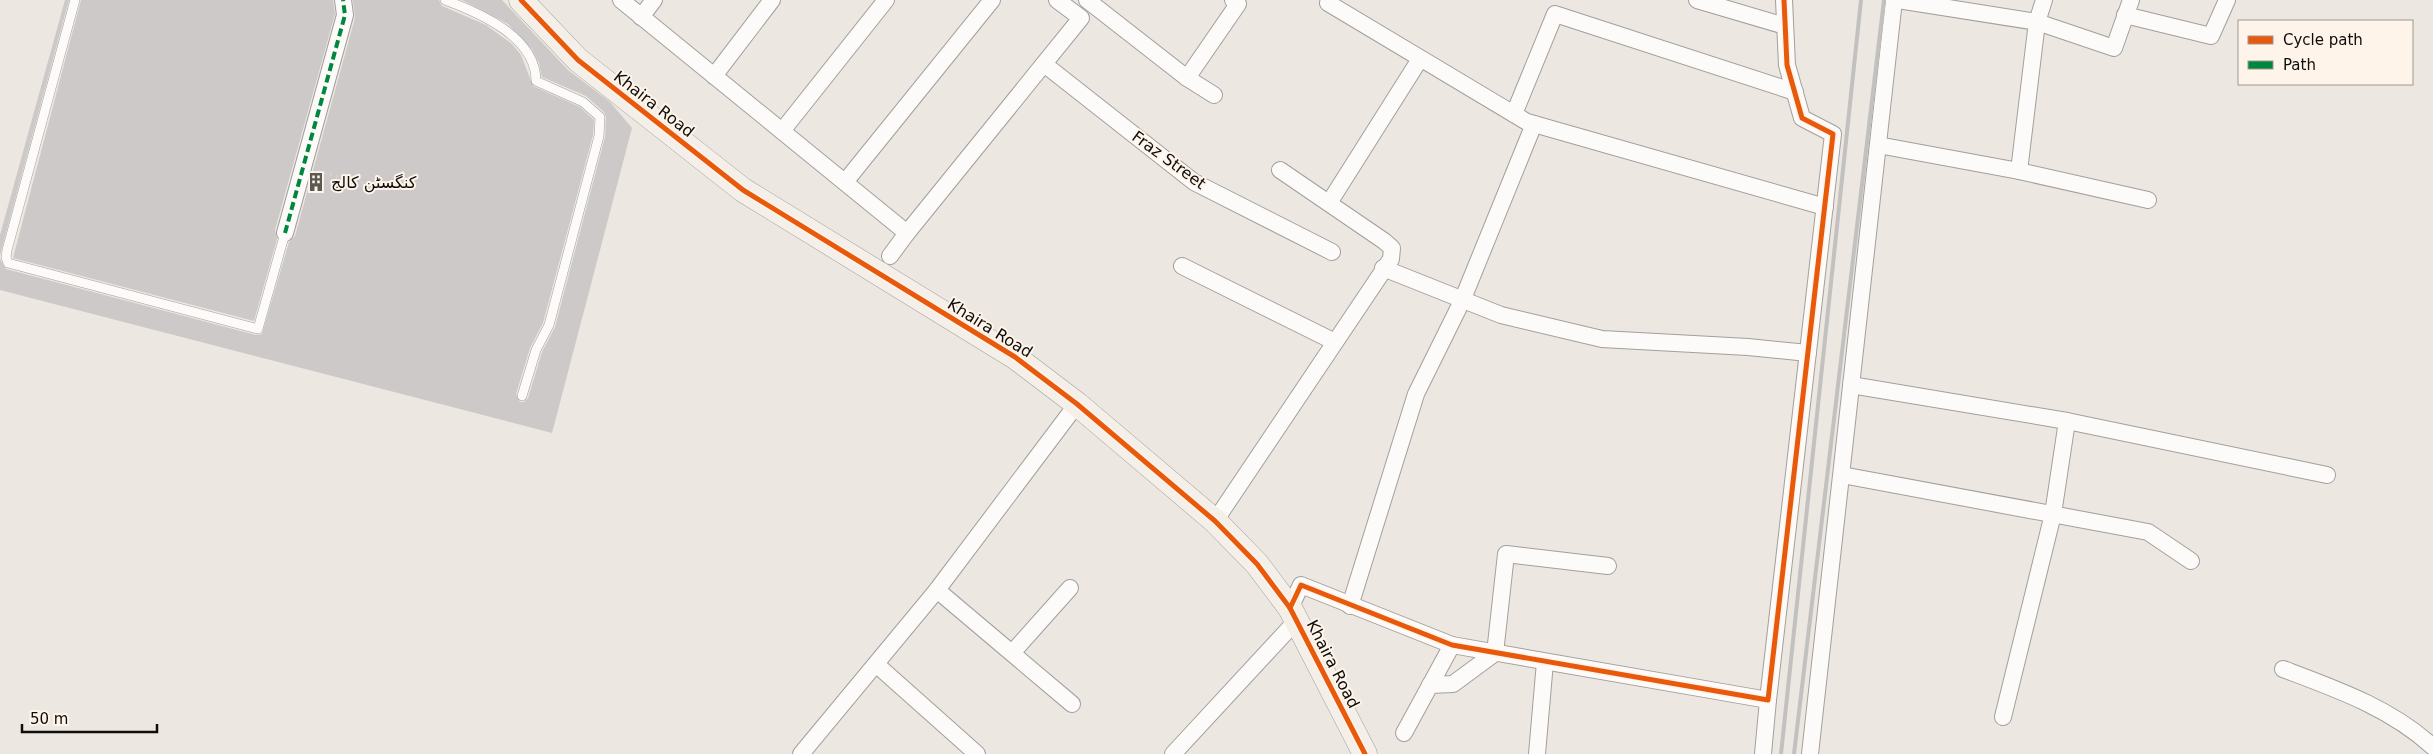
<svg xmlns="http://www.w3.org/2000/svg" width="2433" height="754" font-family="'DejaVu Sans','Noto Sans Arabic',sans-serif">
	<style>
		.building { fill: #cdc9c8 }
		.lines { fill: none; stroke-linecap: round; stroke-linejoin: round }
		.lane-casing { stroke: #a39f9b; stroke-width: 10 }
		.street-casing { stroke: #a39f9b; stroke-width: 18 }
		.secondary-casing { stroke: #a39f9b; stroke-width: 25 }
		.path { stroke: #d2d1cf; stroke-width: 3; stroke-dasharray: 2.5 4; stroke-linecap: butt }
		.lane { stroke: #fcfbfa; stroke-width: 9 }
		.street { stroke: #fcfbfa; stroke-width: 16 }
		.secondary { stroke: #f4f0e9; stroke-width: 24 }
		.rail { stroke: #c2c1bf; stroke-width: 4 }
		.quiet { stroke: #00873e; stroke-width: 4; stroke-dasharray: 8 4; stroke-linecap: butt }
		.cycleway-casing { stroke: #fef4ea; stroke-width: 8 }
		.cycleway { stroke: #e8590c; stroke-width: 5 }
		.labels { text-anchor: middle; dominant-baseline: central; stroke-width: 4; stroke-linejoin: round; paint-order: stroke }
		.street-label { font-size: 16px; fill: #0f0c09; stroke: #fef4ea }
		.poi-label { font-size: 16px; fill: #0f0c09; stroke: #fef4ea; text-anchor: start }
	</style>
	<rect width="100%" height="100%" fill="#ece7e1"/>
	<g class="building">
		<polygon points="65,0 69,0 0,255 0,235"/>
		<polygon points="81,0 333,0 335,14 275,230 277,239 254,321 13,258"/>
		<polygon points="353,0 439,0 442,6 486,25 512,44 521,55 533,86 580,107 594,120 593,135 543,323 530,348 516,394 520,402 524,402 528,398 542,352 555,327 605,137 606,117 604,112 586,96 542,77 539,63 532,49 508,24 462,0 502,0 568,70 610,102 632,128 552,433 0,290 0,259 6,269 256,335 262,334 289,242 295,236 355,18"/>
	</g>
	<g class="lines">
		<g class="lane-casing">
			<g id="lane">
				<polyline points="75,0 7,250 6,257 8,263 258,329 285,233"/>
				<path d="M445 0C480 13 536 37 536 81L583 102 600 117 599 136 549 325 536 350 522 396"/>
			</g>
		</g>
		<g class="street-casing">
			<g id="street">
				<polyline points="621,0 907,233 1081,18 1057,0"/>
				<polyline points="1087,0 1187,78"/>
				<polyline points="1697,0 1785,26"/>
				<polyline points="1898,0 2037,22 2044,0"/>
				<polyline points="1328,3 1527,122 1825,207"/>
				<polyline points="2125,15 2211,36 2227,0"/>
				<polyline points="641,17 654,0"/>
				<polyline points="1044,64 1194,182 1332,252"/>
				<polyline points="714,76 772,0"/>
				<polyline points="1214,95 1187,78 1238,4 1233,0"/>
				<polyline points="1514,114 1555,14 1795,92"/>
				<polyline points="782,131 886,0"/>
				<polyline points="1878,145 2019,171 2037,22 2114,48 2131,0"/>
				<polyline points="2019,171 2148,200"/>
				<polyline points="845,182 992,0"/>
				<polyline points="1329,203 1420,59"/>
				<polyline points="285,233 345,15 343,0"/>
				<polyline points="890,256 907,233"/>
				<polyline points="1182,266 1335,342"/>
				<polyline points="1383,268 1501,315 1602,339 1748,347 1808,353"/>
				<polyline points="1851,385 2067,421 2327,475"/>
				<polyline points="1842,475 2148,532 2191,561"/>
				<polyline points="1215,521 1391,259 1392,248 1384,241 1280,170"/>
				<polyline points="937,590 1072,704"/>
				<polyline points="1350,606 1416,394 1462,301 1534,124"/>
				<polyline points="1290,608 1301,585 1452,645 1768,700 1833,134 1802,118 1787,65 1784,0"/>
				<polyline points="1012,653 1070,588"/>
				<polyline points="877,665 977,754"/>
				<path d="M2283 669C2336 689 2391 708 2433 747"/>
				<polyline points="1430,685 1453,684 1495,653 1506,554 1608,566"/>
				<polyline points="2003,717 2053,514 2067,421"/>
				<polyline points="1404,733 1452,645"/>
				<polyline points="801,754 937,590 1077,404"/>
				<polyline points="1173,754 1297,620"/>
				<polyline points="1537,754 1545,662"/>
				<polyline points="1763,754 1768,700"/>
				<polyline points="1810,754 1894,0"/>
			</g>
		</g>
		<g class="secondary-casing">
			<polyline id="secondary" points="521,0 578,60 743,190 1015,357 1077,404 1215,521 1257,564 1290,608 1365,754"/>
		</g>
		<polyline class="path" points="317,171 389,190"/>
		<use href="#lane" class="lane"/>
		<use href="#street" class="street"/>
		<use href="#secondary" class="secondary"/>
		<g class="rail">
			<polyline points="1781,754 1861,0"/>
			<polyline points="1794,754 1884,0"/>
		</g>
		<polyline class="quiet" points="285,233 345,15 343,0"/>
		<g class="cycleway-casing">
			<g id="cycleway">
				<polyline points="521,0 578,60 743,190 1015,357 1077,404 1215,521 1257,564 1290,608 1365,754"/>
				<polyline points="1290,608 1301,585 1452,645 1768,700 1833,134 1802,118 1787,65 1784,0"/>
			</g>
		</g>
		<use href="#cycleway" class="cycleway"/>
	</g>
	<defs>
		<g id="building-bare" transform="scale(1.5)"><path d="M-4-6H4V6H1V3H-1V6H-4ZM-2.5-4.3h1.7v1.8h-1.7ZM.8-4.3h1.7v1.8H.8ZM-2.5-1h1.7V.8h-1.7ZM.8-1h1.7V.8H.8Z" fill="#5c5955" stroke="#fef4ea" stroke-width="2.5" paint-order="stroke"/></g>
	</defs>
	<g fill-rule="evenodd">
		<use href="#building-bare" x="316" y="182"/>
	</g>
	<g class="labels">
		<g class="street-label">
			<text transform="translate(654 104) rotate(38)">Khaira Road</text>
			<text transform="translate(1169 160) rotate(36)">Fraz Street</text>
			<text transform="translate(990 328) rotate(32)">Khaira Road</text>
			<text transform="translate(1333 664) rotate(63)">Khaira Road</text>
		</g>
		<g class="poi-label">
			<text x="331" y="182">کنگسٹن کالج</text>
		</g>
	</g>
	<rect x="2238" y="20" width="175" height="65" fill="#fef4ea" stroke="#9e9790"/>
	<rect x="2248" y="36" width="25" height="8" fill="#e8590c" stroke="#9e9790"/>
	<text x="2283" y="45" font-size="15" fill="#0f0c09">Cycle path</text>
	<rect x="2248" y="61" width="25" height="8" fill="#00873e" stroke="#9e9790"/>
	<text x="2283" y="70" font-size="15" fill="#0f0c09">Path</text>
	<path d="M22 724v8h135v-8" fill="none" stroke="#0f0c09" stroke-width="2.5"/>
	<text x="30" y="724" font-size="15" fill="#0f0c09" stroke="#fef4ea" stroke-width="4" paint-order="stroke">50 m</text>
</svg>
